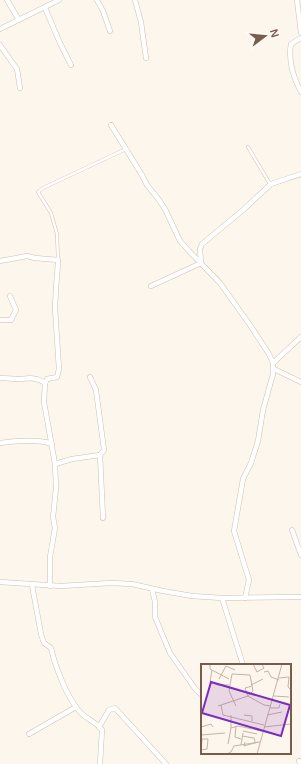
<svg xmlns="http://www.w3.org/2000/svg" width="301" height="764" font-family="Arial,sans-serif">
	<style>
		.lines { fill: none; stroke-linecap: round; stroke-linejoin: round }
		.lane-casing { stroke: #d1beb0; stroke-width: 3.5 }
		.street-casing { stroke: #d1beb0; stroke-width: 5.5 }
		.lane { stroke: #fff; stroke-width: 2.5 }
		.street { stroke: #fff; stroke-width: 4.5 }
		.inset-road { fill: none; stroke: #c5b3a7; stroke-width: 1 }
		.view { fill: #7b2cbf; fill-opacity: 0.15; stroke: #7b2cbf; stroke-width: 2 }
		.inset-edge { fill: none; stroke: #7a5c4d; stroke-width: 2 }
	</style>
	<rect width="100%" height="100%" fill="#fdf6ec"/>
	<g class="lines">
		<g class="lane-casing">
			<g id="lane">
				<polyline points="248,147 270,184"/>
				<polyline points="58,260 57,234 51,213 38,192 43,188 126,149"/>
			</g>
		</g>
		<g class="street-casing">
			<g id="street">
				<polyline points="7,0 19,20"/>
				<polyline points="97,0 103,11 110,31"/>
				<polyline points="135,0 141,22 146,58"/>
				<polyline points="297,0 301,33"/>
				<polyline points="45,8 60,43 71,65"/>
				<polyline points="0,29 59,0"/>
				<path d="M301 38 291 44C288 61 293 77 301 92"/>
				<polyline points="0,45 17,69 20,88"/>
				<polyline points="111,125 142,175 147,185 159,200 165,209 180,241 189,251 220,283 250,325 269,354 273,363 273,374 263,410 258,441 251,463 243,479 234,531 249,580 245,598"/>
				<polyline points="0,261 27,256 35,258 58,260 58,263 56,288 55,308 59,369 57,377 47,379 45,383 44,402 55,464 56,488 53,517 55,528 50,557 50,586"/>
				<polyline points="201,263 200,249 202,244 208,239 243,210 271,184 301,174"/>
				<polyline points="151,286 201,263"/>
				<polyline points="0,320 11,320 16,310 10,296"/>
				<polyline points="273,363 301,337"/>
				<polyline points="274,369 301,382"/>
				<path d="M0 378C6 378 14 379 20 379 29 378 37 377 45 383"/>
				<path d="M0 443C15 441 38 439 52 444"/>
				<polyline points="100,455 103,518"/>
				<polyline points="55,464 72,459 100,455 104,450 96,390 90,377"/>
				<polyline points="292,530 301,555"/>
				<polyline points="0,582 61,586 111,583 132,584 163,591 192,596 222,598 301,597"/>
				<path d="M32 585 41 634 44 643 51 648C55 666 67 698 80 712 86 719 97 722 102 730L100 764"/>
				<polyline points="152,589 155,602 155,617 170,653 196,690 202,695"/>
				<polyline points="222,598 243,665"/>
				<polyline points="99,727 109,710 115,708 166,764"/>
				<polyline points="29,734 76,707"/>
				<polyline points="299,761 301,764"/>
			</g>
		</g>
		<use href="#lane" class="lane"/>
		<use href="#street" class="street"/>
	</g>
	<g transform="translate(201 664)">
		<rect width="90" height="90" fill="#fdf6ec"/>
		<path class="inset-road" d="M9 0V5L28 15M52 0 56 8 63 4 61 0M11 6 9 18 17 21H28M63 8 67 7 70 13 78 16M78 14 88 13 87 23 90 26M18 15 25 2 34 6M50 21 62 15M47 32 44 24 51 22M73 32 88 33M20 41 22 51 63 61M17 42 47 32 63 41 70 42M35 42 28 27 31 10 49 11 52 27 47 32M69 44H78L79 40M30 51V64L37 62 61 67M43 51 51 52V57M66 51 81 48M35 62 34 73 40 75M0 63 10 60 12 63M63 63 90 60M42 67 56 70M0 71 24 69M41 72 53 74 54 78M0 75H7L6 85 0 86M44 78 43 82 57 78M27 80 30 64M40 81 42 69M0 88 1 75M26 90 30 88 33 82 59 78M56 90 81 0"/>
		<path class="view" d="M10 18 89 41 80 72 1 49Z"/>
		<rect width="90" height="90" class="inset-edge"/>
	</g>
	<g transform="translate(265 36) rotate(74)" stroke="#fffaf3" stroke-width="3" paint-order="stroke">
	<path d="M0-3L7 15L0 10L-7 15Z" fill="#7a5c4d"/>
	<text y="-6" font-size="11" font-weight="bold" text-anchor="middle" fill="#7a5c4d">N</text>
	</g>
</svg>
